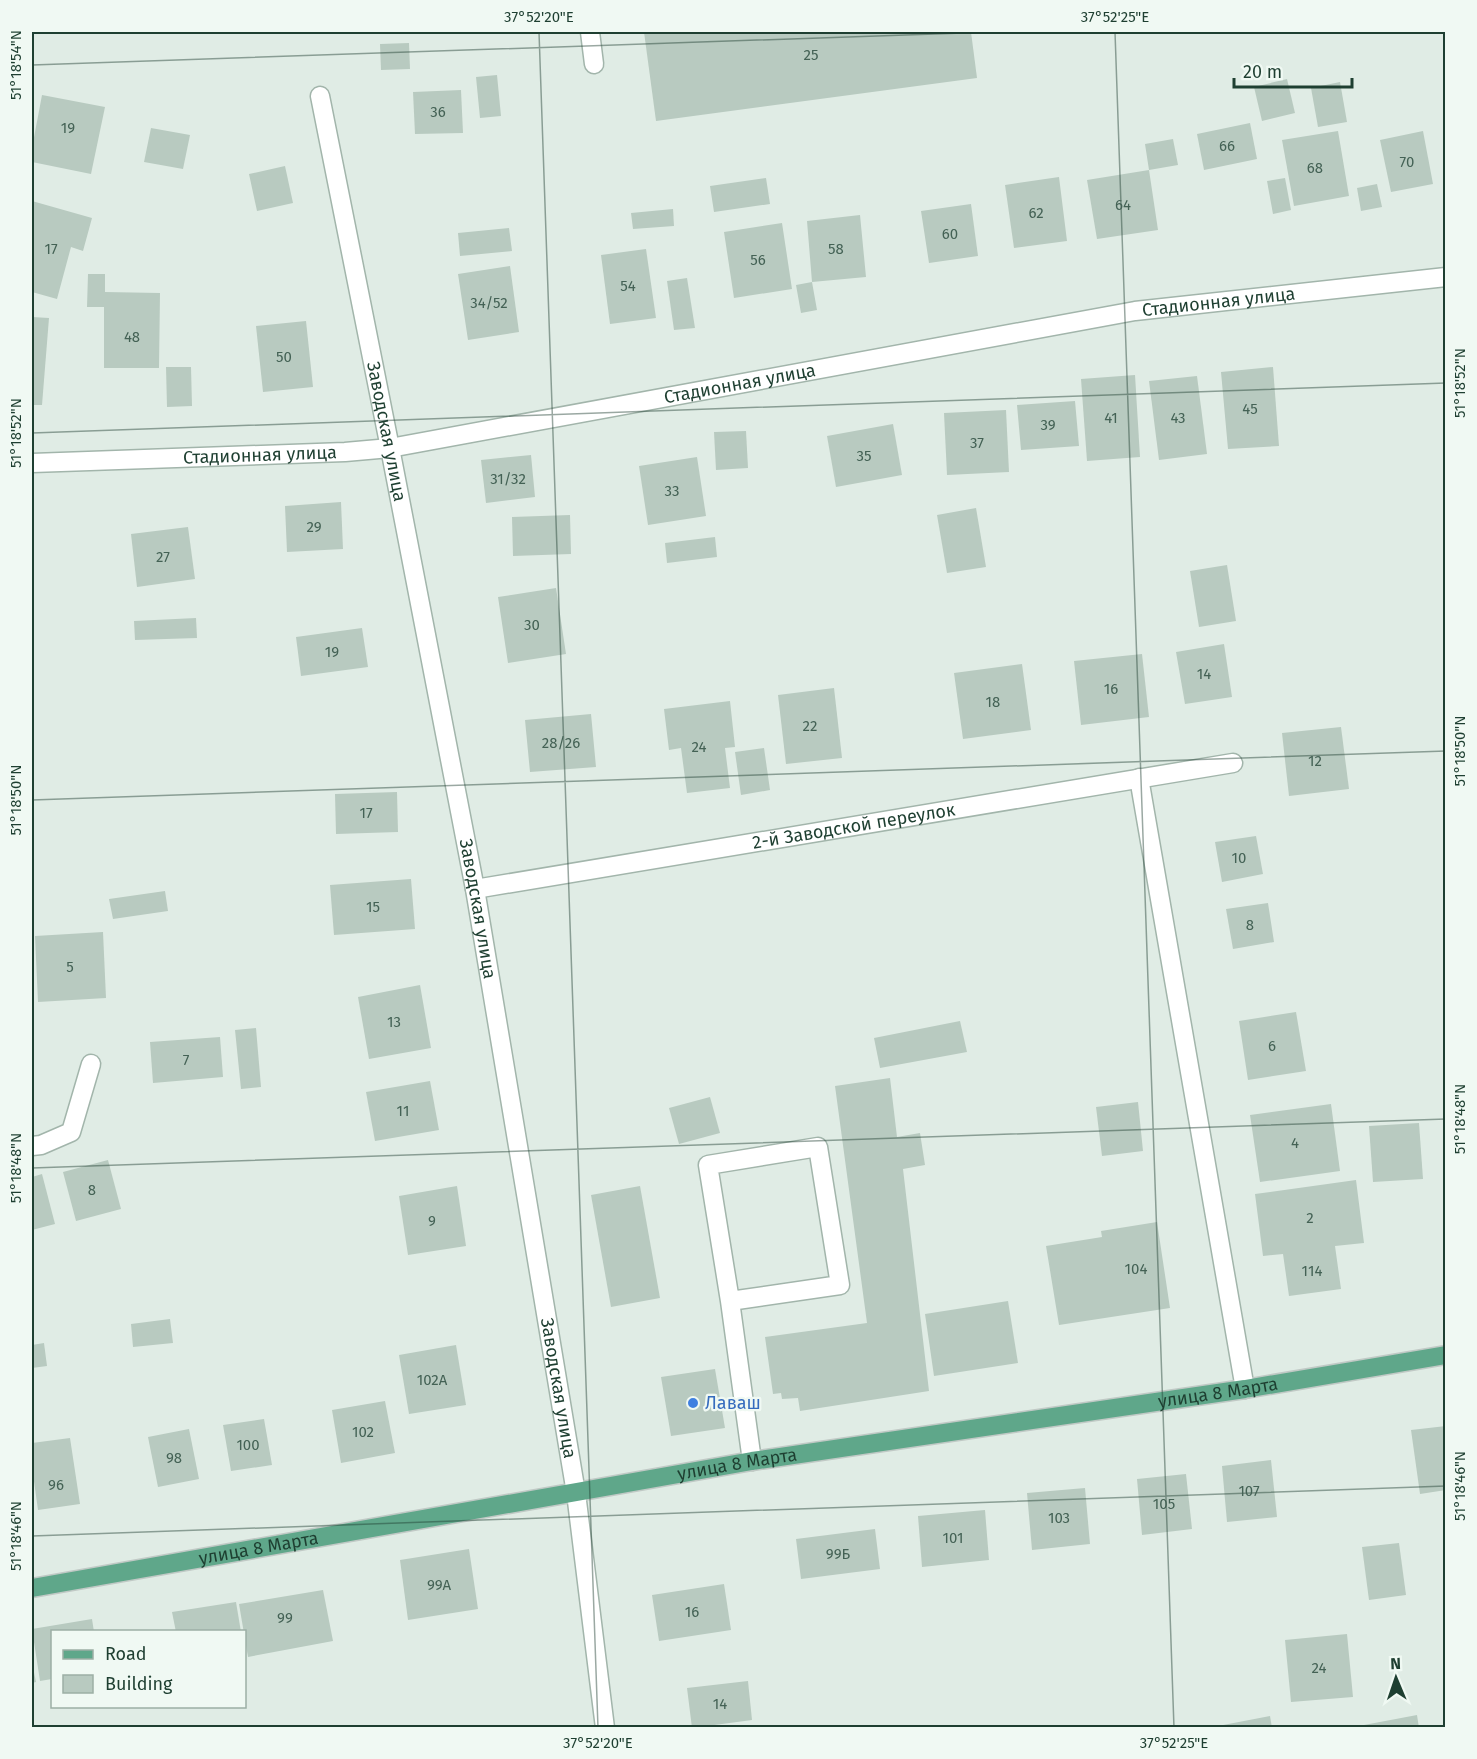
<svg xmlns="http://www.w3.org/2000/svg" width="1477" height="1759" font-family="'Fira Sans',sans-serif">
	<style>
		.building { fill: #b8cac0 }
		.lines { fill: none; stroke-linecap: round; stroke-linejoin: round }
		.minor-casing { stroke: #a2b5ab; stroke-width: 21 }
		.major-casing { stroke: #c0c9c5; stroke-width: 21 }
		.minor { stroke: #fff; stroke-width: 18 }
		.major { stroke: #5fa78a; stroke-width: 18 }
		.ticks { fill: none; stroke: #1e3f31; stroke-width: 1.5; stroke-opacity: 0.45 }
		.shop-dot { fill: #3f7fe0; stroke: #f0f9f3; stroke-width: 2 }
		.labels { text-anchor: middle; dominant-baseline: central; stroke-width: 4.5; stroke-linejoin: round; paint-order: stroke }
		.number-label { font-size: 15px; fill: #446255 }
		.street-label { font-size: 18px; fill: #1e3f31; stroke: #f0f9f3 }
		.shop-label { font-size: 18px; fill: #366cbe; stroke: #f0f9f3; text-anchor: start }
		.neatline { fill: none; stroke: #1e3f31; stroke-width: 2 }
		.ticks-label { font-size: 15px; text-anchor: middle; fill: #1e3f31 }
	</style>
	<rect width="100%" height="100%" fill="#e0ece5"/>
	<g class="building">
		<polygon points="644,32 971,32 977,78 656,121"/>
		<polygon points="409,43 410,69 381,70 380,44"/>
		<polygon points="497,75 501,116 480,118 476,77"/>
		<polygon points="1287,79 1295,113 1262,121 1254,87"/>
		<polygon points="1340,82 1347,122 1318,127 1311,88"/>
		<polygon points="461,90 463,133 415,134 413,92"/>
		<polygon points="42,95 105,107 91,174 32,162 32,148"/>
		<polygon points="1250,123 1257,159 1204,170 1197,134"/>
		<polygon points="151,128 190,135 183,169 144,162"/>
		<polygon points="1338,131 1349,196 1294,206 1282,140"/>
		<polygon points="1423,131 1433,184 1391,192 1380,140"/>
		<polygon points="1173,139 1178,165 1149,170 1145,144"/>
		<polygon points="285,166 293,203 257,211 249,174"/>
		<polygon points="1149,170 1158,230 1097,239 1087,180"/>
		<polygon points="1059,177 1067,241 1014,248 1005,185"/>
		<polygon points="766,178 770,204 714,212 710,186"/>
		<polygon points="1285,178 1291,210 1273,214 1267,181"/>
		<polygon points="1377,184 1382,207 1361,211 1357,188"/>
		<polygon points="32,201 92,218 83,251 71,247 57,299 32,292"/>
		<polygon points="971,204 978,256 929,263 921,211"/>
		<polygon points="673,209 674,226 633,229 631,213"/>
		<polygon points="860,215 866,277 812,282 817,310 801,313 796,285 812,282 807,221"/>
		<polygon points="782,223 792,289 734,298 724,232"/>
		<polygon points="509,228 512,251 460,256 458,233"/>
		<polygon points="646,249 656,318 610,324 601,255"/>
		<polygon points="510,266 519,332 468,340 458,274"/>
		<polygon points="88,274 105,274 105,292 160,293 159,368 104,368 104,307 87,307"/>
		<polygon points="687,278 695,328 674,330 667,281"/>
		<polygon points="32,317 49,318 42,405 32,405"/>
		<polygon points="306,321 313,387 263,392 256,326"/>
		<polygon points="166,367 191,367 192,406 167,407"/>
		<polygon points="1273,367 1279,446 1228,449 1221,372"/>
		<polygon points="1135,375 1140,457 1087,461 1081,379"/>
		<polygon points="1197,376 1207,454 1159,460 1149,381"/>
		<polygon points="1075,401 1079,446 1021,450 1017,405"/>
		<polygon points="1006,410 1009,472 947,475 944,413"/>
		<polygon points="893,424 902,475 836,487 827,436"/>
		<polygon points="746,431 748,468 716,470 714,432"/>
		<polygon points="531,455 535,497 486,503 481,460"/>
		<polygon points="697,457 706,516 648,525 639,466"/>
		<polygon points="341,502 343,549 287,552 285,506"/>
		<polygon points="976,508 986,567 947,573 937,515"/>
		<polygon points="570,515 571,554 513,556 512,517"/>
		<polygon points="188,527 195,579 137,587 131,534"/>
		<polygon points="715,537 717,557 667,563 665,543"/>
		<polygon points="1227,565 1236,621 1199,627 1190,571"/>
		<polygon points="556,588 566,654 508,663 498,597"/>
		<polygon points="196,618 197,638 135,640 134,621"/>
		<polygon points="362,628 368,667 301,676 296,637"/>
		<polygon points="1224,644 1232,697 1185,704 1176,652"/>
		<polygon points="1142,654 1149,717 1081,725 1074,661"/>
		<polygon points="1022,664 1031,730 963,739 954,673"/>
		<polygon points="834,688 842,758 786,764 778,695"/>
		<polygon points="730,701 735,747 725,748 730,788 687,793 681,748 669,750 664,709"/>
		<polygon points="591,714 596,767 530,772 525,720"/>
		<polygon points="1341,727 1349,789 1289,796 1282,733"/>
		<polygon points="764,748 770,790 741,795 735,752"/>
		<polygon points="397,792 398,832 336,834 335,794"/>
		<polygon points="1256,836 1263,874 1222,882 1215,842"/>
		<polygon points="411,879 415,929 334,935 330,885"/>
		<polygon points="165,891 168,911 113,919 109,899"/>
		<polygon points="1268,903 1274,942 1233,949 1226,909"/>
		<polygon points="103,932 106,998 38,1002 35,936"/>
		<polygon points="420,985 431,1048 369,1059 358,997"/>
		<polygon points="1296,1012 1306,1071 1248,1080 1239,1021"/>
		<polygon points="960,1021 967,1052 880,1068 874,1038"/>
		<polygon points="256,1028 261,1087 241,1089 235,1030"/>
		<polygon points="220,1037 223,1077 153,1083 150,1042"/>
		<polygon points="890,1078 897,1137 920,1133 925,1165 903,1169 929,1391 800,1411 798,1398 782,1399 781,1393 773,1394 765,1337 867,1323 835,1086"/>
		<polygon points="430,1081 439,1130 375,1141 366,1092"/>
		<polygon points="710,1097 720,1133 679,1144 669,1108"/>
		<polygon points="1138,1102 1143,1151 1102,1156 1096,1107"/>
		<polygon points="1331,1104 1340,1171 1260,1182 1250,1115"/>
		<polygon points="1419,1123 1423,1179 1373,1182 1369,1126"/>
		<polygon points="108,1160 121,1209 76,1221 63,1172"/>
		<polygon points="42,1174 55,1224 32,1230 32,1177"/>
		<polygon points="1356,1180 1364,1243 1335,1246 1341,1289 1289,1296 1283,1254 1263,1256 1255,1194"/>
		<polygon points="457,1186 466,1246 408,1255 399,1196"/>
		<polygon points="640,1186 660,1298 611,1307 591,1195"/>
		<polygon points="1157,1222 1170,1308 1059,1325 1046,1246 1102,1237 1101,1231"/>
		<polygon points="1008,1301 1018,1363 934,1376 925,1314"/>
		<polygon points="170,1319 173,1343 133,1347 131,1324"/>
		<polygon points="44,1343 47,1366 32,1368 32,1345"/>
		<polygon points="456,1345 466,1405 409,1414 399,1355"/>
		<polygon points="715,1369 725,1428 671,1436 661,1377"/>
		<polygon points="385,1401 395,1453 341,1463 332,1410"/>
		<polygon points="264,1419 272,1465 231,1471 223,1425"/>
		<polygon points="1446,1426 1446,1490 1420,1494 1411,1430"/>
		<polygon points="189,1429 199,1479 158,1487 148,1437"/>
		<polygon points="70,1438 80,1504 38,1510 32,1467 32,1443"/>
		<polygon points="1271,1460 1277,1517 1227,1522 1222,1466"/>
		<polygon points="1186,1474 1192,1529 1142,1535 1137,1479"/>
		<polygon points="1085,1488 1090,1544 1032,1550 1027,1493"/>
		<polygon points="985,1510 989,1560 922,1567 918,1516"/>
		<polygon points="875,1529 880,1569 801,1579 796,1539"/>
		<polygon points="1399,1543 1406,1595 1369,1600 1362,1547"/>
		<polygon points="469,1549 478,1609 408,1620 400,1560"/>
		<polygon points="724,1584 731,1630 659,1641 652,1595"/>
		<polygon points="323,1590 333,1641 248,1657 239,1604"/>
		<polygon points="236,1602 241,1632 176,1632 172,1612"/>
		<polygon points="92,1619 94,1632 52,1632 52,1679 40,1681 32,1629"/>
		<polygon points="1347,1634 1353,1697 1291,1702 1285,1640"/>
		<polygon points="32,1663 36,1682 32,1683"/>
		<polygon points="748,1681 752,1720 692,1728 687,1688"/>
		<polygon points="1417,1715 1419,1728 1364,1728 1364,1725"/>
		<polygon points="1270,1716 1272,1728 1218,1728 1218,1726"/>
	</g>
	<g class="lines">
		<g class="minor-casing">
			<g id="minor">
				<polyline points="590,32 594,64"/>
				<path id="s1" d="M320 96 390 448 475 889 576 1493 605 1728"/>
				<path id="s2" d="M32 463 345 452 390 448 1135 311 1446 277"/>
				<polyline points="1139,778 1245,1389"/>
				<path id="s3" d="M475 889 1233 763"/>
				<polyline points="32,1146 41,1145 71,1132 91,1064"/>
				<polyline points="730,1301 840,1285 818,1147 708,1165 730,1301 752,1461"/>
			</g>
		</g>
		<g class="major-casing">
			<g id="major">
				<path id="s4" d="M32 1588 752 1461 1245 1389 1446 1355"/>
			</g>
		</g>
		<use href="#minor" class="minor"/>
		<use href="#major" class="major"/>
	</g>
	<path class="ticks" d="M539 32 598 1728M1115 32 1174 1728M32 65 992 32M32 433 1446 383M32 800 1446 751M32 1168 1446 1119M32 1536 1446 1486"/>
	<circle class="shop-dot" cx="693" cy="1403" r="6"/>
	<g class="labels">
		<g class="number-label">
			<text x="811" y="55">25</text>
			<text x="438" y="112">36</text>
			<text x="68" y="128">19</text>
			<text x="1227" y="146">66</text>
			<text x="1407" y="162">70</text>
			<text x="1315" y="168">68</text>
			<text x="1123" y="205">64</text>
			<text x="1036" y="213">62</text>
			<text x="950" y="234">60</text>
			<text x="51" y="249">17</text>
			<text x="836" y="249">58</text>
			<text x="758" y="260">56</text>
			<text x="628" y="286">54</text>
			<text x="489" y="303">34/52</text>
			<text x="132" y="337">48</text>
			<text x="284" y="357">50</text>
			<text x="1250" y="409">45</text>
			<text x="1111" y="418">41</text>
			<text x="1178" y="418">43</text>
			<text x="1048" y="425">39</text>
			<text x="977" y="443">37</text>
			<text x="864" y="456">35</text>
			<text x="508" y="479">31/32</text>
			<text x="672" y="491">33</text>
			<text x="314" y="527">29</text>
			<text x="163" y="557">27</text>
			<text x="532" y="625">30</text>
			<text x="332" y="652">19</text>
			<text x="1204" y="674">14</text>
			<text x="1111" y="689">16</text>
			<text x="993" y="702">18</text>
			<text x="810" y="726">22</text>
			<text x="561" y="743">28/26</text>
			<text x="699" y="747">24</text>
			<text x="1315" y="761">12</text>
			<text x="366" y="813">17</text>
			<text x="1239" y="858">10</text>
			<text x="373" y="907">15</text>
			<text x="1250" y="925">8</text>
			<text x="70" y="967">5</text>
			<text x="394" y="1022">13</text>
			<text x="1272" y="1046">6</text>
			<text x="186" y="1060">7</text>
			<text x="403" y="1111">11</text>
			<text x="1295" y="1143">4</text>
			<text x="92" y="1190">8</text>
			<text x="1310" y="1218">2</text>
			<text x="432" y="1221">9</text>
			<text x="1136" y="1269">104</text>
			<text x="1312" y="1271">114</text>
			<text x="432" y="1380">102А</text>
			<text x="363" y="1432">102</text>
			<text x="248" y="1445">100</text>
			<text x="174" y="1458">98</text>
			<text x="56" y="1485">96</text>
			<text x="1249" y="1491">107</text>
			<text x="1164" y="1504">105</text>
			<text x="1059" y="1518">103</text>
			<text x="953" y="1538">101</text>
			<text x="838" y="1554">99Б</text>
			<text x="439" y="1585">99А</text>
			<text x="692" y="1612">16</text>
			<text x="285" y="1618">99</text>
			<text x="1319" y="1668">24</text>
			<text x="720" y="1704">14</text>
		</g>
		<g class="street-label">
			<text stroke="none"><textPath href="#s2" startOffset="1200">Стадионная улица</textPath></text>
			<text stroke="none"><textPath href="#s2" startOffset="714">Стадионная улица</textPath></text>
			<text stroke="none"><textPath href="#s1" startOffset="342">Заводская улица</textPath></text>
			<text stroke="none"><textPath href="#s2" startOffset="228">Стадионная улица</textPath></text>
			<text stroke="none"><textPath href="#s3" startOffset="384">2-й Заводской переулок</textPath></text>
			<text stroke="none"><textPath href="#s1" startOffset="828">Заводская улица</textPath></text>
			<text stroke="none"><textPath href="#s1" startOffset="1314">Заводская улица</textPath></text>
			<text stroke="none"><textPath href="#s4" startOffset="1202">улица 8 Марта</textPath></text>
			<text stroke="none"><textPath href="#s4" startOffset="716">улица 8 Марта</textPath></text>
			<text stroke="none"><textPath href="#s4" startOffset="230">улица 8 Марта</textPath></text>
		</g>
		<g class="shop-label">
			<text x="705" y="1403">Лаваш</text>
		</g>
	</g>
	<rect width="1477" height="1759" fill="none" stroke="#f0f9f3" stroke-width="66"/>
	<rect x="51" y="1630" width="195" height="78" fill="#f0f9f3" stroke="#9cafa5" stroke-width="1.5"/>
	<rect x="63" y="1650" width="30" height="9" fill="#5fa78a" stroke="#9cafa5" stroke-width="1.5"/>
	<text x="105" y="1660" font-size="18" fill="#1e3f31">Road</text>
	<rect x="63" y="1675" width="30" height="18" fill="#b8cac0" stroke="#9cafa5" stroke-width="1.5"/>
	<text x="105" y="1690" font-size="18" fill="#1e3f31">Building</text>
	<g transform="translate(1396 1678) rotate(358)" stroke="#f0f9f3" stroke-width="4.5" paint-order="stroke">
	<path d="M0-4.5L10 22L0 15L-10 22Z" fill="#1e3f31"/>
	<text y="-9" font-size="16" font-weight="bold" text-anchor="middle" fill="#1e3f31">N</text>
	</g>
	<path d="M1234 78v9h118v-9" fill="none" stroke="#1e3f31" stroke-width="3"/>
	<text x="1243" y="78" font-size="18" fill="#1e3f31" stroke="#f0f9f3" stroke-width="4.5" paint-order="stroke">20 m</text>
	<rect x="33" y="33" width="1411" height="1693" class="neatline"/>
	<g class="ticks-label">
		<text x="539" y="22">37°52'20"E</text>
		<text x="1115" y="22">37°52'25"E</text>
		<text transform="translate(16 65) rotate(-90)" y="5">51°18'54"N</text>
		<text transform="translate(1460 383) rotate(-90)" y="5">51°18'52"N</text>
		<text transform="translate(16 433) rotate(-90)" y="5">51°18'52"N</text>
		<text transform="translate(1460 751) rotate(-90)" y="5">51°18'50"N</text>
		<text transform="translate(16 800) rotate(-90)" y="5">51°18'50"N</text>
		<text transform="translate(1460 1119) rotate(-90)" y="5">51°18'48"N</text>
		<text transform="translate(16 1168) rotate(-90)" y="5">51°18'48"N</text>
		<text transform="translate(1460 1486) rotate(-90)" y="5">51°18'46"N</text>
		<text transform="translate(16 1536) rotate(-90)" y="5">51°18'46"N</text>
		<text x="598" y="1748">37°52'20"E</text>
		<text x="1174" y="1748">37°52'25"E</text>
	</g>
</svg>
